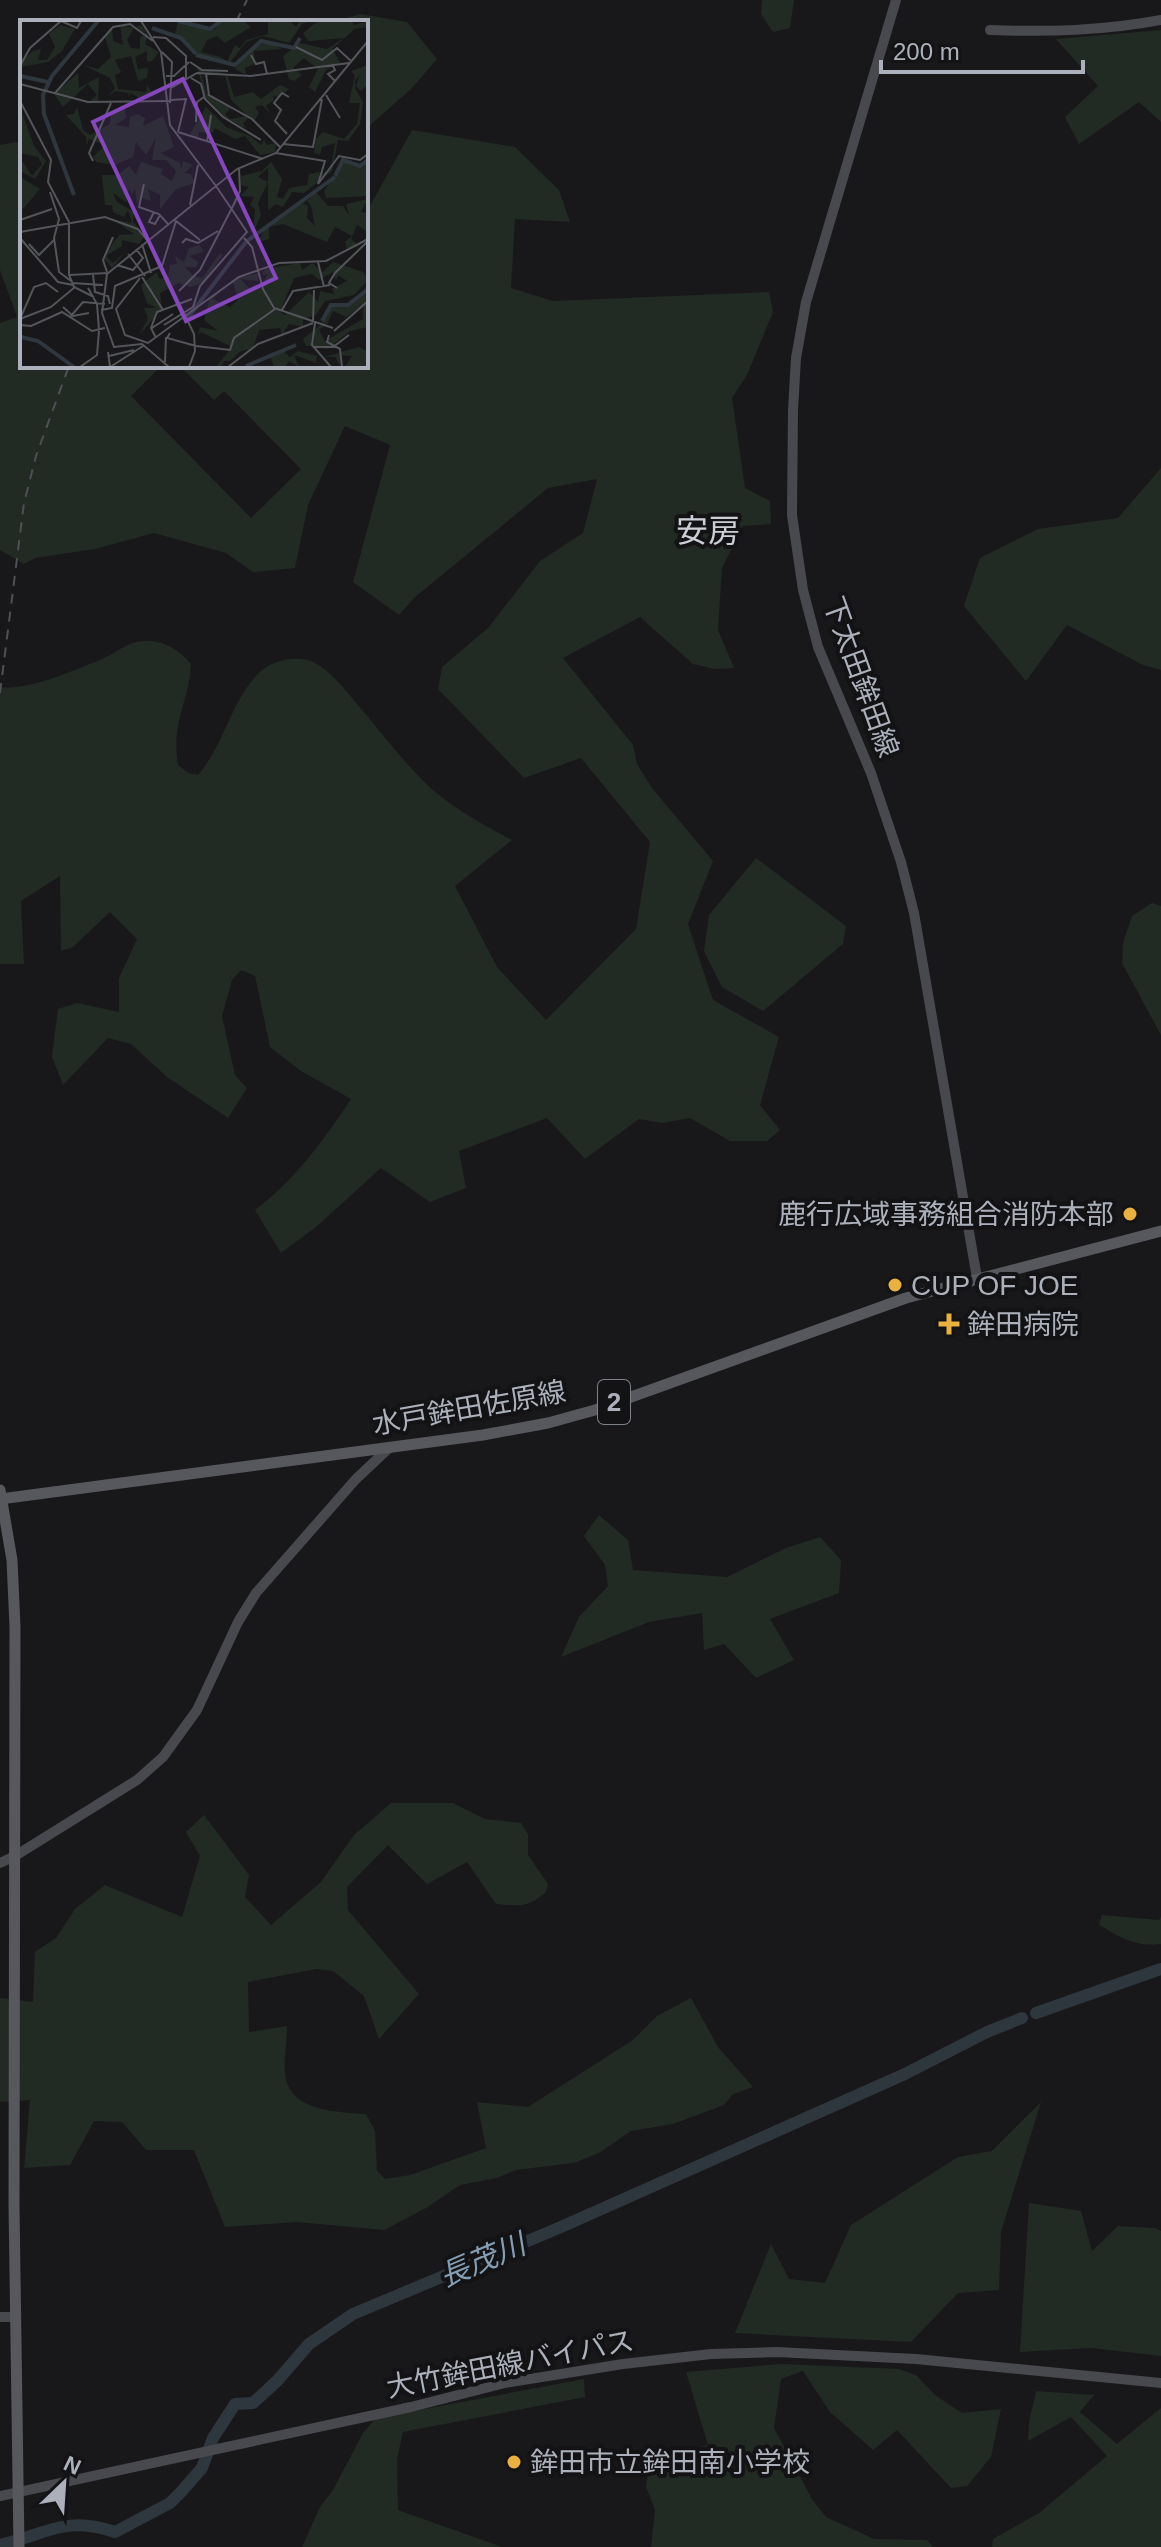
<svg xmlns="http://www.w3.org/2000/svg" width="1161" height="2547" font-family="Helvetica,'Noto Sans JP',sans-serif">
	<style>
		.green { fill: #222a24 }
		.lines { fill: none; stroke-linecap: round; stroke-linejoin: round }
		.river { stroke: #2f373e; stroke-width: 12 }
		.secondary { stroke: #48494f; stroke-width: 10 }
		.primary { stroke: #56585e; stroke-width: 11 }
		.rail { stroke: #4f5056; stroke-width: 2; stroke-dasharray: 10 8; stroke-linecap: butt }
		.poi-dot { fill: #ebb140; stroke: #131315; stroke-width: 3 }
		.labels { text-anchor: middle; dominant-baseline: central; stroke-width: 8; stroke-linejoin: round; paint-order: stroke }
		.shield { fill: #131315; stroke: #7d8188; stroke-width: 2 }
		.shield-label { font-size: 26px; font-weight: bold; fill: #abb0ba }
		.street-label { font-size: 28px; fill: #abb0ba; stroke: #131315 }
		.poi-label { font-size: 28px; fill: #abb0ba; stroke: #131315; text-anchor: start }
		.water-label { font-size: 30px; font-style: italic; fill: #849db3; stroke: #131315 }
		.quarter-label { font-size: 32px; fill: #cccfd6; stroke: #131315 }
		.inset-river { fill: none; stroke: #2f373e; stroke-width: 4 }
		.inset-road { fill: none; stroke: #53555a; stroke-width: 2 }
		.view { fill: #8546be; fill-opacity: 0.15; stroke: #8546be; stroke-width: 4 }
		.inset-edge { fill: none; stroke: #abb0ba; stroke-width: 4 }
	</style>
	<rect width="100%" height="100%" fill="#18181a"/>
	<g class="green">
		<polygon points="762,0 794,0 790,28 773,32 761,14"/>
		<polygon points="360,14 407,22 437,59 411,89 369,126 366,126 366,22 333,22"/>
		<polygon points="1161,30 1161,122 1139,102 1079,144 1065,117 1098,86 1056,39"/>
		<path d="M412 130 515 147 559 190 570 222 515 219 511 288 553 301 769 292 773 312 747 375 732 398 745 488 770 501 771 524 743 526 722 568 718 630 734 668 715 669 693 664 640 617 563 658 633 745 637 764 652 788 713 861 688 924 713 1000 779 1037 760 1105 780 1130 767 1141H730L690 1118 662 1123 639 1119 585 1159 547 1118 459 1151 466 1188 430 1202 381 1168 316 1227 281 1253 255 1210C294 1181 324 1140 351 1099L301 1071 270 1047 255 976 241 970 232 980 222 1016 235 1075 247 1088 228 1118 167 1077 131 1044 108 1038 63 1085 52 1057 58 1009 77 1003 119 1012V978L137 939 110 912 73 947 61 951 60 876 21 901 24 964H0V687C28 691 75 670 102 659 112 655 120 648 130 644 154 635 176 646 191 664 189 703 171 721 178 765L188 773 198 775C225 744 231 699 261 671 273 660 298 655 313 662 331 671 344 688 357 704 382 733 406 766 434 791 457 810 485 826 512 840L455 886 497 967 546 1020 636 929 650 842 581 758 524 778 438 689 442 667 489 627 540 561 583 533 597 479 548 488 415 597 399 615 353 582 390 445 345 426 308 505 295 568 253 572 226 553 154 533 95 549 35 558 24 564 0 550V323L17 317 0 270V145L22 141V366H161L131 396 251 518 301 469 224 391 214 400 180 366H278L281 369 285 366H366V213Z"/>
		<polygon points="1161,468 1161,670 1143,665 1067,625 1026,681 964,606 980,558 1038,529 1118,518"/>
		<polygon points="756,858 846,926 843,944 763,1011 722,987 704,951 709,915"/>
		<polygon points="1152,903 1161,906 1161,1035 1122,963 1123,943 1132,916"/>
		<polygon points="599,1515 628,1540 633,1570 727,1577 786,1548 820,1537 841,1560 839,1593 770,1619 794,1660 756,1678 724,1644 704,1650 702,1613 649,1622 561,1657 579,1617 608,1586 605,1565 584,1536"/>
		<path d="M391 1803H453L485 1819 521 1823 528 1834V1855L548 1884 546 1892C527 1908 521 1906 496 1904L467 1862 427 1884 388 1845 347 1887 348 1910 419 1994 379 2039 364 1996 333 1971 317 1969 248 1982 249 2032 287 2026C287 2043 282 2068 287 2083 297 2112 341 2112 366 2114L375 2131 377 2171 385 2179 410 2175 486 2148 477 2102 528 2107 633 2040 657 2016 691 1998 718 2047 753 2087 733 2094 724 2105 673 2124 631 2131 599 2153 574 2163 516 2170 497 2178 460 2185 426 2208 384 2230 297 2222 225 2227 194 2150H146L122 2122 94 2121 70 2165 24 2168 30 2100 0 2102V1998L33 2002 35 1952 56 1938 75 1909 105 1885 182 1917 200 1856 186 1832 204 1815 249 1875 245 1897 271 1925 321 1882 354 1835Z"/>
		<path d="M1102 1915 1159 1920 1161 1917V1944C1134 1947 1122 1938 1099 1925Z"/>
		<polygon points="1041,2102 1001,2232 999,2290 958,2293 911,2342 735,2333 771,2244 789,2279 825,2283 851,2225 958,2157 992,2151"/>
		<polygon points="1029,2203 1081,2211 1092,2251 1118,2226 1155,2228 1161,2231 1161,2356 1092,2348 1020,2352"/>
		<polygon points="781,2364 899,2369 916,2375 935,2395 962,2413 1001,2409 991,2457 967,2486 951,2488 897,2430 873,2450 830,2412 803,2371 781,2379 774,2428 812,2499 826,2517 874,2539 927,2540 933,2547 651,2547 655,2510 646,2487 649,2467 660,2457 708,2445 686,2372"/>
		<polygon points="584,2379 585,2397 403,2432 397,2459 398,2510 502,2547 302,2547 320,2507 333,2490 363,2433 376,2418"/>
		<polygon points="1036,2391 1094,2395 1080,2412 1117,2444 1161,2408 1161,2547 992,2547 993,2539 1039,2513 1107,2456 1071,2417 1028,2441 1029,2422"/>
	</g>
	<g class="lines">
		<g class="river">
			<polyline points="1036,2013 1161,1969"/>
			<path d="M0 2545C47 2534 65 2515 115 2532L170 2503 181 2492 202 2468 213 2438 235 2404 253 2403 277 2381 309 2344 353 2314 561 2227 905 2074 987 2032 1022 2018"/>
		</g>
		<g class="secondary">
			<polyline points="896,0 806,302 796,358 793,410 792,515 803,590 818,647 871,773 901,862 914,913 977,1278"/>
			<path d="M990 30C1048 32 1103 31 1161 20"/>
			<polyline points="0,1863 15,1856 137,1780 163,1757 197,1710 238,1622 256,1593 356,1479 389,1448"/>
			<polyline points="0,2317 15,2317"/>
			<polyline points="0,2496 411,2407 505,2383 623,2364 711,2354 777,2352 916,2359 1161,2383"/>
		</g>
		<g class="primary">
			<polyline points="0,1490 12,1560 15,1627 14,2205 19,2547"/>
			<polyline points="0,1499 483,1435 548,1423 595,1410 906,1298 1161,1231"/>
		</g>
		<g class="rail">
			<polyline points="236,22 247,0"/>
			<polyline points="0,693 24,503 36,456 69,366"/>
		</g>
	</g>
	<g class="poi-dot">
		<circle cx="1130" cy="1214" r="8"/>
		<circle cx="895" cy="1285" r="8"/>
		<path d="M945 1312h8v8h8v8h-8v8h-8v-8h-8v-8h8z"/>
		<circle cx="514" cy="2462" r="8"/>
	</g>
	<g class="labels">
		<rect class="shield" x="598" y="1380" width="32" height="44" rx="6"/>
		<g class="shield-label">
			<text x="614" y="1402">2</text>
		</g>
		<g class="street-label">
			<text transform="translate(861 677) rotate(70)">下太田鉾田線</text>
			<text transform="translate(469 1408) rotate(-10)">水戸鉾田佐原線</text>
			<text transform="translate(510 2364) rotate(-11)">大竹鉾田線バイパス</text>
		</g>
		<g class="poi-label">
			<text x="1114" y="1214" text-anchor="end">鹿行広域事務組合消防本部</text>
			<text x="911" y="1285">CUP OF JOE</text>
			<text x="967" y="1324">鉾田病院</text>
			<text x="530" y="2462">鉾田市立鉾田南小学校</text>
		</g>
		<g class="water-label">
			<text transform="translate(482 2260) rotate(-23)">長茂川</text>
		</g>
		<g class="quarter-label">
			<text x="708" y="531">安房</text>
		</g>
	</g>
	<g transform="translate(20 20)">
		<rect width="348" height="348" fill="#18181a"/>
		<path d="M202 1H224L231 7 205 23 197 16 187 20 181 32 201 37 207 42 215 25 220 28 226 20 248 14V1H270L276 7 279 1H292L282 4 269 23 243 16 226 22 209 44 182 37 155 14 158 2 194 10ZM298 1H332L334 5 348 1V7L335 9 312 29 320 42 306 50 295 72 289 67 298 49 284 38 273 48 282 55 274 61 269 59 263 36 280 23 307 29 324 18 288 21 283 13ZM40 5 55 9 42 31 28 42 0 47V36L4 39 13 31 21 29 18 40H27L35 27 29 14ZM100 5 114 8 107 20 111 28 120 29V18L126 13 116 7 121 5 128 15 125 24 139 32 132 41 127 42V31L115 37 118 49 128 48 127 58 118 61 111 36 95 40 101 52 95 55 98 69 126 72 127 65 134 76 119 78 111 73 108 78 109 73 95 71 88 77 95 68 90 58 63 45 78 49 91 37 85 17 92 9 93 21 103 25ZM249 23 262 29 234 31 235 44 225 48 226 55 215 49 236 25ZM348 45V64L341 71 336 66 340 54 335 61V68L343 82 340 104 328 121 318 120 312 151 284 173 272 172 263 187 256 184 248 190V148L238 157 248 162 238 183 241 195 234 211 229 212 233 209 235 189 230 185 234 177 220 176 229 167 221 165V156L242 151 251 142 262 159 257 177 263 179 269 168 287 165 289 154 300 152 299 156 311 148 315 123 302 127 300 135 294 133 296 119 303 112 324 119 337 104 340 83H329L335 55 331 51ZM177 48 207 54 214 77 233 72 241 79 260 65 269 69 259 78 253 75 254 80 246 86 251 94 242 85 235 87 239 93 235 100 229 96 223 104 227 109 204 97 186 78ZM181 53 205 55 211 80 228 96 210 99 205 94 211 88 187 74ZM58 53 59 68 79 57 78 81H70L77 75 68 64 43 87 34 74ZM0 87 14 126 26 141 15 159 0 151 1 139 12 156 22 144 18 137 0 133ZM57 87 63 110 70 115 90 104 91 92 105 89 106 98 95 105 109 107 110 97 118 94 125 98 123 106 143 96 154 127 141 133 160 143 161 150 163 141 173 145 164 153 171 154 174 163 156 169 140 189V175L128 169 131 181 121 178 117 184 115 169 112 174 109 169 106 182 93 173 97 182 114 192 113 201 124 217 119 224 102 220V226L86 236 93 243 106 231 92 248 84 239 91 226 99 215 114 214 94 200 112 203 108 190 104 197 93 192 92 185H85L82 155H98L109 146 116 155 121 142 143 149 141 154 152 161 156 151 146 140H132L136 118 126 135 116 122 113 137 95 145 76 142 73 137 85 125 69 119 67 125 66 117 46 95 54 94ZM186 87 206 107 230 116 241 125 244 120 247 125 256 123 255 132 240 135 225 116 215 119 195 108 193 113 179 112 178 118 170 114ZM348 141V176L306 178 304 171 324 142 340 147ZM0 157 20 169 3 189 0 187ZM296 172 308 186H323L329 195 326 184 348 179 341 192 348 193V212L337 205 331 219 337 224 327 229 325 222 332 216 315 207 307 222 263 204 249 207V219L238 222 247 204 283 183 288 186 287 198 295 206 291 186 287 181ZM180 225 183 232 169 236 178 242 177 247H165L172 255 182 258 200 233 203 235 184 262 171 267 159 263 140 273 142 289 120 314 128 298 124 288H136L127 283 121 265 137 252 139 259 148 257 150 245 157 244 155 236 164 242 169 228ZM313 242 343 252 348 260 334 275 305 281 296 295 283 299V307L269 304 262 315 260 308 239 310 233 328 219 332 210 341H204L201 347H196L212 327 181 312 178 315 180 307 198 311 184 300 190 277 205 266 193 279 210 287 218 280 213 262 220 258 239 253 238 261 220 259 229 268H241L248 254 242 255 245 249 280 243 282 250 292 243 303 252ZM313 252 316 261 318 255 327 261 312 269 314 274 300 271 298 282 289 272 265 295 260 292 274 258 292 254 299 260ZM348 269V307L330 311 307 329 293 326 296 314 292 326H286L283 319 300 305 306 306 299 309 305 321 343 299V285L326 297 313 291 307 304 302 303 311 286 328 285ZM339 327 348 332V347H325L332 336 320 335V346L315 337H304ZM263 331 270 337 278 331 297 336 296 342 308 347 274 335 279 347 269 341 265 347H254L250 336Z" fill="#222a24" fill-rule="evenodd"/>
		<path class="inset-river" d="M158 1 190 9 201 1M132 8 161 18 176 34M176 35 215 45 241 21 274 28 280 18M0 56 28 62M315 156 323 140 340 146 348 140M54 175 24 94 23 75 32 56 78 1M227 221 315 157M166 300 226 222M302 301 311 285H328L348 269M1 317 18 321 54 347M226 346 276 325"/>
		<path class="inset-road" d="M14 1H41M121 1 141 32 150 105 196 166M133 17 146 18 166 36V60M276 27 302 40 317 28 331 41M142 32 152 42 150 83M231 35 236 44 244 42 247 54M170 42 182 50 208 51M312 44 315 50 308 54 315 61M0 46 10 28 41 1 57 8 61 1M186 54 189 75 232 99 260 127M146 56H154L169 42M171 58 181 64 185 79 203 97 241 120M0 64 68 82 149 81M151 68 177 53 231 56 329 43M35 73 93 7 110 4 133 21M306 75 320 98M151 80 166 79 158 112M0 81 31 140 28 162 49 202M176 102 177 82 184 77M158 112 243 139M267 114 255 101 261 90 254 83 262 73 269 77M187 122 191 95M263 124 293 127 302 79M256 133 305 141 298 164 319 136 340 140 348 134M73 141 69 133 91 83M124 164 119 187 139 194 148 204M30 172 39 199 34 218 39 252 51 261M170 185 178 145M134 192 129 202 135 204 140 195M0 200 32 189M49 202V255L54 267 74 277M0 212 85 197 118 209 132 226 174 314 175 331 169 347M0 218 38 262 53 265M224 218 232 227 243 269 254 288 313 308M162 223 166 219 178 223 198 211M9 224 19 235 35 219M122 224 131 253M108 234 125 256M298 242 304 267M97 245 113 250 123 238 116 229M87 252 83 240 93 217M49 255 88 253M73 255 75 272 88 276 90 284M122 257 143 290M120 258 96 289 105 315 128 323 165 296M52 263 83 265M68 268 77 284 79 310M317 268 309 263 315 253 347 222M159 271 180 250 214 184 220 171 219 148M43 287 53 296 69 293M81 290 92 288 95 266 142 246 156 201 180 220M262 290 273 271 310 265M165 296 219 257 259 243 306 241 348 219M50 297 63 282 85 284M0 299 14 267 26 263 38 272M0 299 31 287 55 267M293 302 294 270M295 303 292 325 311 347M0 305 11 306 42 292 72 311 85 308M144 305 173 287 180 266 227 212 196 166M132 308 153 294M314 311 348 281M150 313 147 318 176 326 210 330 214 318 255 289M309 315 307 322 320 329 322 347M136 318 131 308 137 292 172 279M294 327H313L329 315M0 330 1 305M88 332 90 347 123 326M89 336 114 330M145 342 146 317M60 347 77 335 79 311M149 347 122 324 94 327 82 293 87 254 217 149 256 133 348 21M208 347 238 324 293 303"/>
		<path class="view" d="M163 59 256 258 166 301 73 102Z"/>
		<rect width="348" height="348" class="inset-edge"/>
	</g>
	<g transform="translate(64 2483) rotate(25)" stroke="#131315" stroke-width="6" paint-order="stroke">
	<path d="M0-6L14 30L0 20L-14 30Z" fill="#abb0ba"/>
	<text y="-12" font-size="22" font-weight="bold" text-anchor="middle" fill="#abb0ba">N</text>
	</g>
	<path d="M881 60v12h202v-12" fill="none" stroke="#abb0ba" stroke-width="4"/>
	<text x="893" y="60" font-size="24" fill="#abb0ba" stroke="#131315" stroke-width="6" paint-order="stroke">200 m</text>
</svg>
